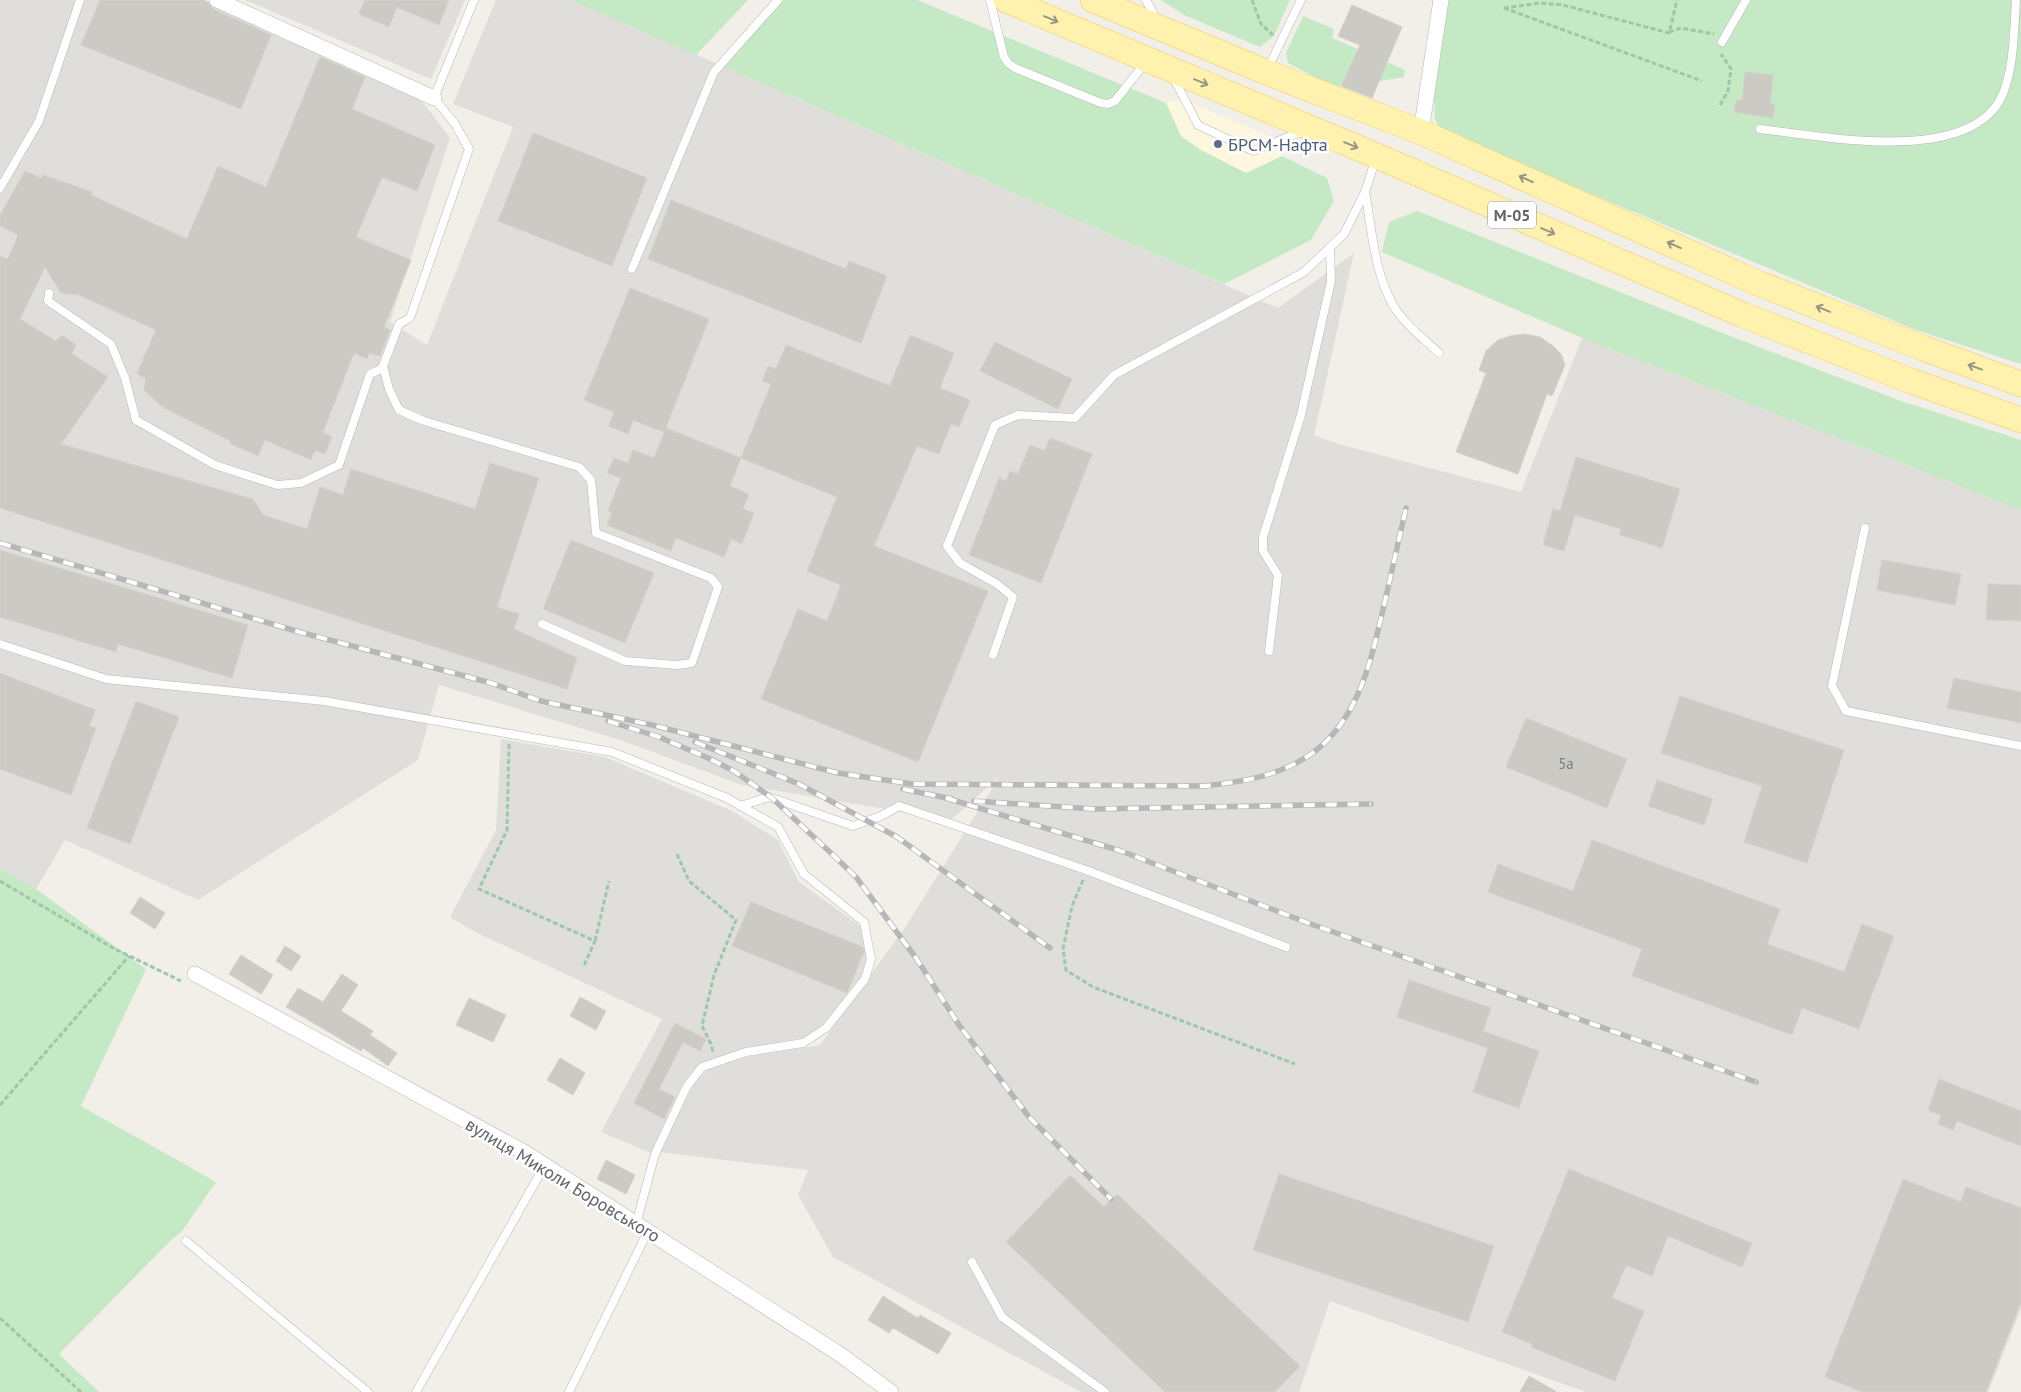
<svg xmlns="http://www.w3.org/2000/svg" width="2021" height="1392" font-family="'PT Sans',sans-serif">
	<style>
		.commercial { fill: #fef7e0 }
		.industrial { fill: #e0deda }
		.green { fill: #c5e8c5 }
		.building { fill: #cccac5; stroke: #d6d1c6 }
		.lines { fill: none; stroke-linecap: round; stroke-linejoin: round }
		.service-casing { stroke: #b5b8bc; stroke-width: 9 }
		.minor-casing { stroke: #b5b8bc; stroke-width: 16 }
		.primary-casing { stroke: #f2c960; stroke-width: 26 }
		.path { stroke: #9cc7a9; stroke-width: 3; stroke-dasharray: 5 2.5; stroke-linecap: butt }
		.service { stroke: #fff; stroke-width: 8 }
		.minor { stroke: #fff; stroke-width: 15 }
		.primary { stroke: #fff2af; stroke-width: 25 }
		.rail-casing { stroke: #b6b7b8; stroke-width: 5.5 }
		.rail { stroke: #fff; stroke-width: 4; stroke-dasharray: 11; stroke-linecap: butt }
		.oneway { stroke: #979581 }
		.service-dot { fill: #5c6f8a; stroke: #fff; stroke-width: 2 }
		.labels { text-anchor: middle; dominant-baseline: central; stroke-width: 5; stroke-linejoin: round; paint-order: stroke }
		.number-label { font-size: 15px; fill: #7a7d7f }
		.shield { fill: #fff; stroke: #8f9295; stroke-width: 1 }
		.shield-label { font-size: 16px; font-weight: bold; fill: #5f6368 }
		.service-label { font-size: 18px; fill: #4e5e75; stroke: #fff; text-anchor: start }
		.street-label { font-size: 18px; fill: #5f6368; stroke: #fff }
	</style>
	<rect width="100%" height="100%" fill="#f1efe8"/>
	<polygon class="commercial" points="1180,99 1276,139 1282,149 1282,156 1247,173 1201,150 1181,136 1166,103"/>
	<g class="industrial">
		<polygon points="0,0 205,0 419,97 450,138 390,322 427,345 513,127 453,104 496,0 571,0 1278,308 1354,253 1314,435 1338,444 1521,492 1582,338 2021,510 2021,1309 1988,1392 1586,1392 1330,1301 1299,1392 1081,1392 833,1257 798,1195 808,1170 659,1152 695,1082 709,1068 752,1056 820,1045 906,926 1000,776 951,820 742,785 623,741 439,685 418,760 198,900 65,840 36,889 0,868"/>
		<polygon points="245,0 465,0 431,79"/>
		<polygon points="501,739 605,757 732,811 778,840 799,882 860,926 868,959 860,979 821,1027 803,1038 746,1048 701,1064 682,1085 651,1153 601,1132 662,1019 475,932 450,917 496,830"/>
	</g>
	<g class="green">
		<polygon points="571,0 748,0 696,55"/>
		<polygon points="782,0 917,0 1166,103 1181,136 1201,150 1246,173 1282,156 1327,178 1334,201 1311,240 1224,284 722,66"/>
		<polygon points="1161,0 1290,0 1274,36 1260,47 1184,15"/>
		<polygon points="1449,0 2021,0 2021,364 1916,330 1441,131 1435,119 1434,97"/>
		<polygon points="1303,16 1334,29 1332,38 1405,70 1404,77 1380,81 1350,67 1338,89 1288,63 1286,53"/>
		<polygon points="1417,211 1735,338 1901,401 2021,440 2021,510 1582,338 1382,252 1389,222"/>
		<polygon points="0,868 36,889 146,969 81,1106 216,1182 182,1231 170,1241 59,1354 99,1392 0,1392"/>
	</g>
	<g class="building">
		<polygon points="100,0 203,0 208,2 213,9 271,35 241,109 81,45"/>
		<polygon points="365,0 449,0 439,25 397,7 389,27 359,14"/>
		<polygon points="1352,5 1402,27 1372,98 1341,86 1360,45 1338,36"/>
		<polygon points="320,57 365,77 352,109 435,145 417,191 382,177 356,237 411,260 384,327 390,330 380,356 369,353 367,359 354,353 323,432 332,437 325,454 315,450 311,460 265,440 258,456 231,444 230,441 161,406 144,390 146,379 137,373 156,330 79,295 61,293 45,267 20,319 56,341 62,335 76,345 72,354 108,377 61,444 253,499 263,515 307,529 320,487 343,495 351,469 475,509 490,463 539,478 497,607 519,614 514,629 577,658 567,689 0,508 0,256 8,259 18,235 0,226 0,215 25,171 41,178 43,175 92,192 91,195 187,239 218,166 266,187"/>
		<polygon points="1745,72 1773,75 1770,104 1775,104 1773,118 1734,112 1736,100 1742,100"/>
		<polygon points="533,133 647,178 612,266 498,221"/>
		<polygon points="671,200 846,269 849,261 887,276 861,343 648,259"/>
		<polygon points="630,288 709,319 664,432 633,420 628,434 609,426 614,412 584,400"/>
		<polygon points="1524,334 1540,337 1553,346 1561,354 1565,365 1552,396 1547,394 1518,474 1456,452 1486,373 1479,370 1486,351 1498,340 1510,336"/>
		<polygon points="910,335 954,353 940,388 970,400 959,427 951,424 939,454 917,446 874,546 988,591 918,762 761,699 798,609 827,621 841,585 807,571 837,497 741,458 771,384 762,381 768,366 776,369 786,345 890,386"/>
		<polygon points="995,342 1072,379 1058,409 980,371"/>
		<polygon points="666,428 741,458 730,486 749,494 743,509 754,513 742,544 731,539 724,557 676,538 671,551 607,525 612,513 608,511 621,478 607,473 614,458 628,463 633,450 654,458"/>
		<polygon points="1050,438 1092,454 1041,583 969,555 999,478 1006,481 1010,471 1018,474 1030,445 1045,451"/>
		<polygon points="1576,457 1680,489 1662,548 1620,535 1621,529 1575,515 1564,551 1543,545 1553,509 1560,511"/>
		<polygon points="571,540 654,573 625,643 543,609"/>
		<polygon points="0,550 248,625 232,678 118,644 116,652 0,617"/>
		<polygon points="1882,560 1961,574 1955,605 1877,590"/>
		<polygon points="1988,584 2021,585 2021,621 1986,620"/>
		<polygon points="0,673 95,710 89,726 96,728 71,795 0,769"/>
		<polygon points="1954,678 2021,692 2021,723 1947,708"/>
		<polygon points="1680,696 1844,750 1807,863 1744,842 1762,786 1661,753"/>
		<polygon points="136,701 179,717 130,844 87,828"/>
		<polygon points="1526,718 1627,759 1607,808 1506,767"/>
		<polygon points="1657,780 1713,799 1704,825 1648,806"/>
		<polygon points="1592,840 1780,909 1767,944 1844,972 1862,924 1894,936 1859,1029 1802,1008 1792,1035 1632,976 1642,949 1488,892 1498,864 1573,891"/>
		<polygon points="140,897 165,913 155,929 130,913"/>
		<polygon points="751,902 863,947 864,952 847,993 732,946"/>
		<polygon points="285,946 301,956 291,971 276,961"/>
		<polygon points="241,955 273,975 261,994 229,974"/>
		<polygon points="342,974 358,985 341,1011 373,1031 370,1035 397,1053 388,1066 363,1048 361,1051 286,1007 298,988 323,1002"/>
		<polygon points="1409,980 1491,1008 1483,1031 1539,1051 1519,1108 1473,1092 1488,1048 1397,1017"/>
		<polygon points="580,997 606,1011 596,1030 570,1016"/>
		<polygon points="469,998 506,1015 493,1042 456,1025"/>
		<polygon points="675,1023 706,1039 700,1051 683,1042 659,1089 675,1097 664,1119 634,1103"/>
		<polygon points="560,1058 585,1073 573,1095 547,1080"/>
		<polygon points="1939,1079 2021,1111 2021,1146 1957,1121 1953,1130 1938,1124 1941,1115 1928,1110"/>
		<polygon points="606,1160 635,1175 626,1194 597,1179"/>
		<polygon points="1569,1169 1752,1243 1742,1267 1668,1236 1652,1276 1626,1265 1612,1298 1644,1311 1615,1381 1531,1347 1532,1344 1502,1332"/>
		<polygon points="1279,1174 1494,1246 1468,1322 1253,1250"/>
		<polygon points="1070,1175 1104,1207 1117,1194 1300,1366 1275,1392 1165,1392 1006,1242"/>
		<polygon points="1903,1179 1961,1202 1966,1187 2021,1208 2021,1302 1986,1392 1862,1392 1825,1377"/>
		<polygon points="883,1296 918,1318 920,1315 951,1333 938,1354 893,1328 889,1333 868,1320"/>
		<polygon points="1529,1376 1557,1392 1520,1392"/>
	</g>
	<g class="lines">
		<g class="service-casing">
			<g id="service">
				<polyline points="990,0 1004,57 1008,63 1015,68 1101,103 1108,104 1115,101 1145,63"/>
				<polyline points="1146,0 1157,20"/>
				<polyline points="1722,42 1746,0"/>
				<polyline points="1267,70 1301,0"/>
				<polyline points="1173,77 1198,125 1253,151 1303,131"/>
				<path d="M1760 129C1821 136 1963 165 2000 100 2014 74 2014 30 2016 0"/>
				<polyline points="0,188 39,121 80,0"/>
				<path d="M1365 192C1372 229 1374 272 1393 305 1404 324 1423 338 1439 353"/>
				<polyline points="632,269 714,72 778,0"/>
				<polyline points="49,293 48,301 111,344 125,378 136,420 215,465 277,485 301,483 339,465 370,374 379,370 383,366 399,324 410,318 469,149 455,124 434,98 474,0"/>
				<polyline points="383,366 389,389 399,410 424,421 579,467 591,480 596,533 711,578 718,587 692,663 677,665 625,661 542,624"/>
				<polyline points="1865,528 1832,686 1846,711 2021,746"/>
				<polyline points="0,644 106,679 324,701 612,752 727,798 778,827 804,874 864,922 871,959 865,979 826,1028 803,1043 746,1052 702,1067 687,1086 655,1154 636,1224"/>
				<polyline points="1269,651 1278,575 1263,551 1263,537 1301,415 1331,281 1330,247"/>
				<polyline points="993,655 1013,597 997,584 960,563 947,546 995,425 1018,415 1075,418 1114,375 1304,272 1344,234 1365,192 1376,158"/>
				<polyline points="740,806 769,797 853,826 881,816 899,806 1086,870 1286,947"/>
				<polyline points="186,1241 368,1392"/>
				<polyline points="972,1262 1002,1317 1105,1392"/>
				<polyline points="416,1392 545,1165"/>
				<polyline points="569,1392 648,1231"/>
			</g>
		</g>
		<g class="minor-casing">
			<g id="minor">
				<polyline points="217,0 434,98"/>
				<polyline points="1421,132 1441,0"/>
				<polyline points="195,974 524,1152 841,1355 891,1392"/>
			</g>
		</g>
		<g class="primary-casing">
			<g id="primary">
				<polyline points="1006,0 1377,156 1743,315 1911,381 2021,420"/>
				<polyline points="1093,0 1266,72 1421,132 1755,282 1923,348 2021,384"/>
			</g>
		</g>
		<g class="path">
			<polyline points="1252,0 1261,24 1273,35"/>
			<polyline points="1504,8 1702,81"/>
			<polyline points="1504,8 1541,3 1563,5 1669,33 1677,0"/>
			<polyline points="1669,32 1681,28 1714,34"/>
			<polyline points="1720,105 1728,91 1731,69 1721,54"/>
			<polyline points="509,744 507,830 479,889 595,941 583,968"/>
			<polyline points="677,854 689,881 736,920 714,975 702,1026 711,1044 713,1052"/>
			<polyline points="1083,880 1072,906 1063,949 1066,970 1093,987 1295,1064"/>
			<polyline points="0,881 113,948 181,981"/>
			<polyline points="595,941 609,881"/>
			<polyline points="0,1105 129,956"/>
			<polyline points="0,1318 81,1392"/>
		</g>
		<use href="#service" class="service"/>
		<use href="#minor" class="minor"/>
		<use href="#primary" class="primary"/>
		<g class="rail-casing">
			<g id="rail">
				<path d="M0 543 296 631 491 683 541 701 652 725 838 773 912 784 1204 786C1240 782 1276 777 1308 756 1360 722 1372 656 1385 601 1392 570 1399 539 1406 508"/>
				<polyline points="608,721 659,737 708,758 734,771 772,798 832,854 856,877 916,958 959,1025 1029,1117 1111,1199"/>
				<polyline points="695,742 799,784 897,837 1050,948"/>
				<polyline points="903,789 952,799"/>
				<polyline points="946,798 1121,851 1308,923 1756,1082"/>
				<polyline points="974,801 1094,809 1371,804"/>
			</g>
		</g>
		<use href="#rail" class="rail"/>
	</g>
	<defs><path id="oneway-shaft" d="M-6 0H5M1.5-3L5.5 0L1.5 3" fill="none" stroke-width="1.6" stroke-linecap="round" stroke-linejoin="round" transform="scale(1.25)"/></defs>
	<g class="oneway">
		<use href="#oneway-shaft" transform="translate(1051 19) rotate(23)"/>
		<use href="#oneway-shaft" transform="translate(1201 82) rotate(23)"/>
		<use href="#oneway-shaft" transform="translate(1351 145) rotate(23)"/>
		<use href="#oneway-shaft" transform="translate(1526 179) rotate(-156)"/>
		<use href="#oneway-shaft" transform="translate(1548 231) rotate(23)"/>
		<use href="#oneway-shaft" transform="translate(1674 245) rotate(-156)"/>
		<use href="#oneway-shaft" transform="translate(1823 309) rotate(-158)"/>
		<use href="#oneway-shaft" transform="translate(1975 367) rotate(-160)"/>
	</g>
	<circle class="service-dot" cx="1218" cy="144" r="5"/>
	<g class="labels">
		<g class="number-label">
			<text x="1566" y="763">5а</text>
		</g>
		<rect class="shield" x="1488" y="201.5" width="48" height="27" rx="4"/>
		<g class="shield-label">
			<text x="1512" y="215">М-05</text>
		</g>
		<g class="service-label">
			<text x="1228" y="144">БРСМ-Нафта</text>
		</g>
		<g class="street-label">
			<text transform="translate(563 1180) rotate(31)">вулиця Миколи Боровського</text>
		</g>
	</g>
</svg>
